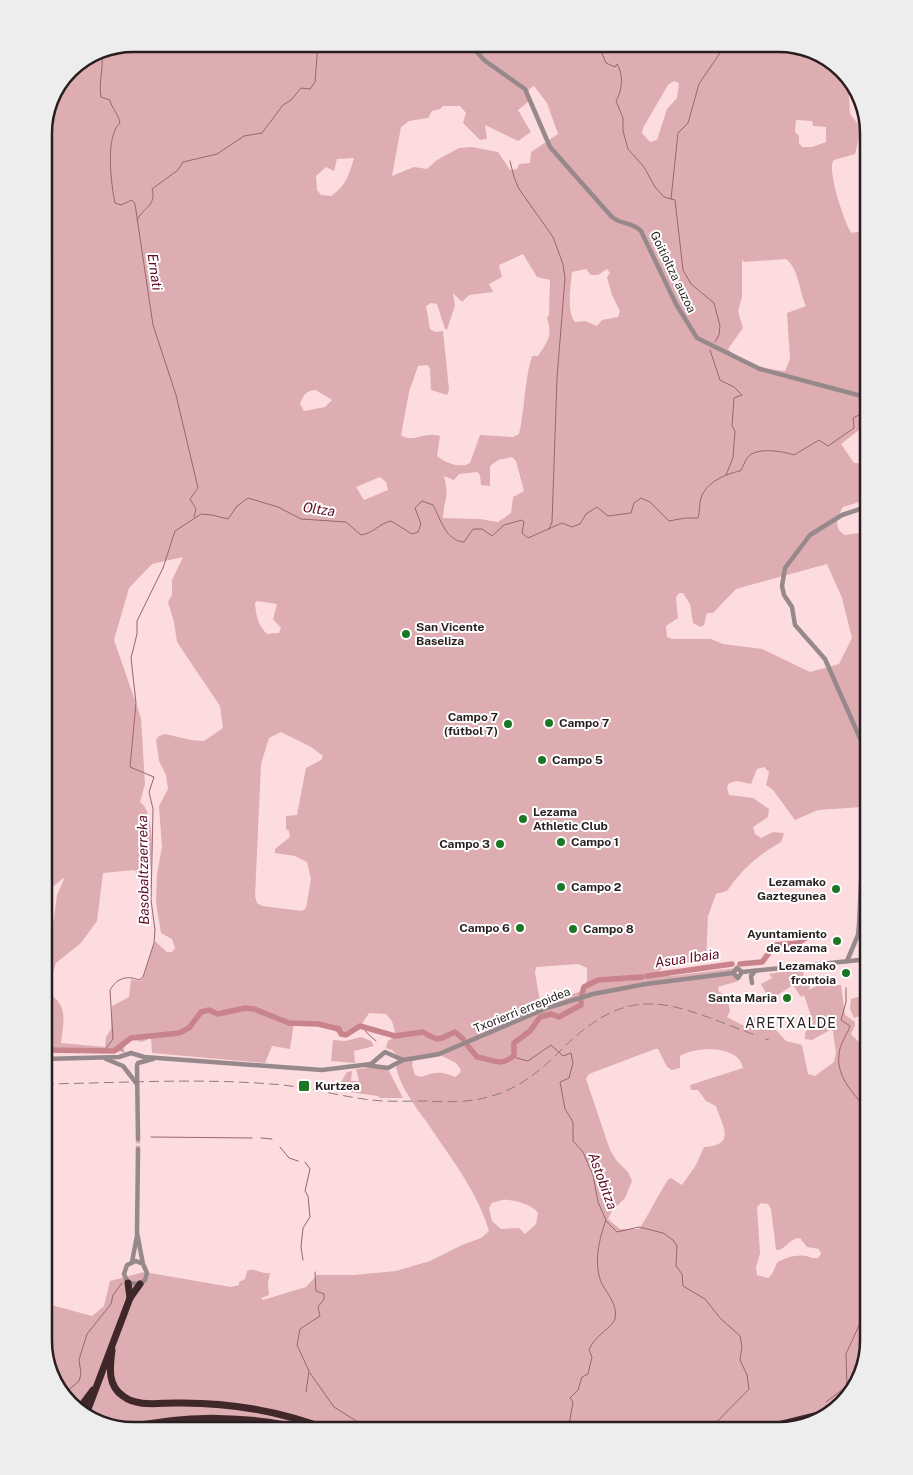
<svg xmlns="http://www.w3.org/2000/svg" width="913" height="1475" font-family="'Public Sans',sans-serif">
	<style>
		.green { fill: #deadb2; fill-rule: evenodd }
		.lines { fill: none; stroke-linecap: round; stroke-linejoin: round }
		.stream { stroke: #99656b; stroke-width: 1 }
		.river { stroke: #c9838b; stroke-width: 5.5 }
		.tertiary-tunnel { stroke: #d2b6b9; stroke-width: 4.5; stroke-dasharray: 4.5 2; stroke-linecap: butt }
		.tertiary { stroke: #97898b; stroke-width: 4.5 }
		.motorway { stroke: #3f272a; stroke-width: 7 }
		.rail { stroke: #8f7a7c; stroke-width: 1; stroke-dasharray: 10 5; stroke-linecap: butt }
		.poi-dot { fill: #1b7726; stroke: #fff; stroke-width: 2 }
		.labels { text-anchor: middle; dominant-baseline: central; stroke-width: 4; stroke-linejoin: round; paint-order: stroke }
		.street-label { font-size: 12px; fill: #2a1f20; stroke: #fff }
		.poi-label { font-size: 12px; font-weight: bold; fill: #2a1f20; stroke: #fff; text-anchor: start }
		.water-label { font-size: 14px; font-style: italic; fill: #620b23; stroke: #fff }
		.neighbourhood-label { font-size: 14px; letter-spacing: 1px; fill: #2a1f20; stroke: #fff }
		.rim { fill: none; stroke: #2a1f20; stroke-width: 2.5 }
	</style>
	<rect width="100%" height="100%" fill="#fcdcdf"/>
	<g class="green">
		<path d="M133 44H786L830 59 848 80 850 114 858 124 860 133 855 154 834 160C826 168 844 220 850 231L852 233 869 229V429L863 427 841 444 854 463 869 464V499L843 507C837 517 833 528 845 535L860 533 864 530 869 542V703L866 704 864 720 869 722V813L862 807 818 810 795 820 773 790 766 785 769 772 764 767 757 769 751 784 737 781 729 783 727 788 729 795 753 798 769 809 768 817 753 827 755 834 761 838 773 832 784 833 781 842C758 855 742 869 727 891L716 894 708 916 706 960 665 966 658 972 661 975 671 976 736 968 738 981 718 987 719 992 727 996 730 1011 727 1017 744 1026 761 1014 786 1041 802 1045 808 1074 815 1076 834 1062 836 1053 833 1031 830 1030 812 1040 805 1039V1033L813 1022 804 995 801 997 793 985 773 998 767 995 761 984 772 978 769 974 805 968 802 979 811 985 808 990 821 984 841 985 845 1015 855 1022V1026L851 1034 862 1045 869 1031V1342L854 1391 820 1422 780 1431H128L84 1416 53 1382 44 1342V1303L92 1316 104 1306 110 1281 144 1272 231 1287 239 1285V1282L245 1279 247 1271C255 1267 262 1275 270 1273L268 1283 269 1295 261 1298 263 1300 306 1287 317 1275H354L396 1271 430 1261 462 1245 481 1238 489 1231C477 1190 449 1156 426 1121 414 1105 401 1087 396 1068L401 1059 392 1050 386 1048 388 1041 396 1036 392 1021 386 1014 369 1013 358 1030 348 1034 338 1033 325 1024 294 1023 290 1049 272 1046 265 1063 152 1053 151 1038 142 1042 131 1039 127 1042 123 1051 119 1052 62 1053 44 1050V959L51 939 57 895 65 877 44 894V128L70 70 99 50ZM674 81 679 83 677 98 667 109 657 140 650 142 642 133 643 128 668 85ZM534 86 547 103 558 134 531 152 530 163 519 164 517 169 510 170 498 152 472 147 459 148 437 160 427 169 414 167 392 176 401 127 409 121 428 118 432 111 440 109 443 106H460L466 113 463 123 480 140 487 139 485 125 518 141 531 132 518 110 528 102 529 89ZM796 120 812 121 813 126 826 127V142L812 147H802L799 143V136L795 132ZM354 158C349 175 346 186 331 196L321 195 317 190 316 176 326 167 334 171 337 159ZM523 254 537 277 550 280 549 315 547 318C553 337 548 340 538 356H532C524 382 525 408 519 434L513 437 480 435 470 463C461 469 445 463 437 456L440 436C425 431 412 444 401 435L409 392 418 366 427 365 430 368 431 390 447 395 449 390 443 331 435 332 430 329 426 306 431 303 437 304 445 329 447 330 455 305 453 293 462 302 469 295 493 292 489 284 502 277 499 265ZM742 259 744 262 786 259C799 269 799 291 806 306L787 313 790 359 785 371C765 369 742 364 728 349L743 328 738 311 742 297ZM586 269 591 275H598L607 269 610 273 607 277 612 295 620 311 618 317 602 320 597 326 585 321 575 322C566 312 571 285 572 272ZM316 390 332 400 325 407 304 411 300 404C303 396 306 390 316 390ZM512 457 516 461 524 491 513 497 511 513 498 522 480 519 443 518C444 497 450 500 444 476L454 480 459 474 477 472 480 475 481 485 490 486V466L498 460ZM380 477 386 482 388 490 364 500 356 487ZM183 557 172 580V595L168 602 174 622 177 642 220 706 223 728 204 741 191 740 165 734 159 736 156 740 159 761 166 775 168 789 159 806 162 847 157 874 156 903 161 933 172 939 175 948 172 952H167L155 941 143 978 139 981 131 979 129 997 112 1006 111 1029 106 1037 105 1047 61 1043C63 1023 69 1007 50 994L51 979 56 963 81 943 97 921 103 873 135 870 144 891C153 875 157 813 140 802L145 784 141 718 114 640 129 588 152 564ZM827 564 842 598 852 638 839 664 810 672 762 649 723 644 711 639H672L667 637 666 626 678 618 676 598 679 593H683L690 604 693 623 701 627 704 625 707 613H713L736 589ZM257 601 277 604 273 619 281 628 279 633 267 634C258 626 256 615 255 603ZM281 732 311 747 323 756 321 760 306 768 297 815 286 816V829L289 831 290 837 275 849V853L295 856 307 862 311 879 306 908 302 911 262 906 257 903 255 896 261 764 269 738ZM578 964 587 968V980L584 990 553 1001H540L535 973 536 967ZM655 1049H658L667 1067 672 1070 680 1068V1056C696 1046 739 1045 743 1068L690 1085 691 1090H698L706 1101 716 1106C721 1124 738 1145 704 1147L696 1165 682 1185 671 1178 668 1180C657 1196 650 1213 639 1229H620L608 1219 612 1211 625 1198 632 1181 628 1172 616 1160 610 1150 586 1079 589 1074ZM442 1056 456 1063 461 1070 459 1074 455 1077C440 1071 436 1072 421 1077L415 1075 412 1065 413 1061ZM502 1200C512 1199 532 1204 538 1213L536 1224 525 1234 519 1228 501 1229 492 1221 489 1208 492 1203ZM761 1203 768 1204 771 1209 776 1250C785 1251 789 1238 800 1238L807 1247 819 1249 821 1254 818 1258C812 1259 811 1257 806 1256 798 1254 783 1258 777 1263L772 1274 768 1278 757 1275 756 1267 760 1253 757 1207Z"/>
		<polygon points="868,994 869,1013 854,1018 850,1009 851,999"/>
		<polygon points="361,1037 371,1041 374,1046 354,1051 355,1063 331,1061 333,1040 345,1041"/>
		<polygon points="378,1067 389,1071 403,1098 380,1098 378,1096 343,1091 345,1083 341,1082 347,1072 352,1071 351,1081 359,1081 356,1069"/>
	</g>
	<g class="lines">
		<g class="stream">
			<path d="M598 44 606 63 615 67 617 64C624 75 622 91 616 101L623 118V131L628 149 644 167 655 187 664 197 675 200 683 270 691 284 714 303 720 326 719 335 715 342"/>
			<path d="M101 50C105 66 98 81 101 97L110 100C112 109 118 113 120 123 105 136 111 184 115 203L121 205 132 200 135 204 153 325 176 395 198 488 190 499 196 509 194 517"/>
			<polyline points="510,161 514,177 519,189 553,237 563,264 565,278 557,378 552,522 549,529"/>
			<polyline points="671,199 678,133 688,123 699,84 726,44"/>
			<path d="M137 220C143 208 157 205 152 189L178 170 183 162 217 154 244 136 262 133 283 105 291 100 301 88 310 89 315 82 318 44"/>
			<polyline points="710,350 720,380 734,387 742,395 734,398 732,426 735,431 733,458 726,475"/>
			<polyline points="869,409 869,405"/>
			<path d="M846 988V1002L841 1020 850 1026C847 1035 839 1045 839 1055 836 1078 856 1096 869 1112"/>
			<polyline points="364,1026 366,1032 376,1041"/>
			<polyline points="119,1048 124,1052"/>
			<path d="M105 1050 113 1039 110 990C117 978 127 975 139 980L143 977 154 943 155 930 151 900 153 809 149 792 154 777 130 767 136 703 131 658 137 634V621L163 568 175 531 201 514 212 515 228 519 237 506 248 498 278 507 301 519 346 522 361 535C374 533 380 523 391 521L412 534 418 532 421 524 415 508 422 501 433 505C440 518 446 541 464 542L473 529H482L492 536 504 525 522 520 524 522 522 533 528 538 562 523 572 527 580 524 586 514 597 507 608 516 631 513 634 503 641 498 650 502 669 521 685 518H698C700 512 699 505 701 498 706 482 726 474 740 471 744 467 744 461 748 457 756 447 783 451 794 455L819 440 828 446 854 428 853 418 869 410"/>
			<path d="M513 1057 528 1061 551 1045 563 1056 571 1053 573 1063 569 1078 560 1082 565 1109 573 1122V1141L583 1152 593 1175 598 1202 606 1220C599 1239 593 1265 602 1284 608 1295 618 1305 615 1319 613 1327 594 1336 589 1350L592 1357 588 1374 582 1377 578 1390 570 1398 573 1402 568 1431"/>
			<polyline points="151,1137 252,1138"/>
			<polyline points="261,1138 272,1139"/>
			<polyline points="280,1147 289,1158 298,1161"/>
			<polyline points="606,1221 617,1232 639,1227 663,1233 673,1240 677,1246 676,1266 682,1274 683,1286 705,1299 720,1318 740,1336 742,1347 740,1360 747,1375 749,1389 708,1431"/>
			<polyline points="303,1260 301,1247 303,1228 310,1217 308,1196 305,1191 310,1169 305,1162"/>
			<polyline points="310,1373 334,1407 372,1431"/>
			<polyline points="306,1392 309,1371 297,1345 300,1329 320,1316 318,1307 324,1299 324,1294 316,1291 315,1272"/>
			<polyline points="64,1394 79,1381 81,1374 79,1360 87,1334 111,1304 113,1295 122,1283"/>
			<polyline points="826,1402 847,1386 846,1354 861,1321 864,1305 869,1301"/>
		</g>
		<g class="river">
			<polyline points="861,928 869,926"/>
			<polyline points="740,964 762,962 775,945 798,943 809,936 815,934"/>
			<polyline points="647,976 732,964"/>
			<polyline points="582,994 584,987 598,980 642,977"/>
			<path d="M468 1046 477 1057C491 1059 502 1068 514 1055V1043L530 1031 540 1017 551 1014 559 1017 581 1005V1001"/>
			<path d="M44 1050 114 1051 131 1038 179 1033 189 1028 201 1012 209 1010 218 1014 245 1008 254 1009 289 1023 318 1024 339 1029 341 1034 346 1035 360 1026 395 1036 423 1032C440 1043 439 1039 455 1032L463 1039"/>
		</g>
		<polyline class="tertiary-tunnel" points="138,1139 138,1149"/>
		<g class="tertiary">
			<path d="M470 44 484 60 525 89 550 147 611 216C620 225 633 222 641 231L676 304 697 338 760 369 869 398"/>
			<polyline points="847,961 858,935 859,925 867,754 825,659 795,625 792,607 784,595 782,586 785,568 810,535 842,515 869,506"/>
			<polyline points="742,972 869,959"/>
			<polyline points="733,973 738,978 742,972"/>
			<polyline points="752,983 751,976 755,971"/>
			<polyline points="44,1059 119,1057 131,1053 144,1057 322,1070 371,1064 385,1052 403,1060"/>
			<polyline points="106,1059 123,1066 137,1084"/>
			<polyline points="138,1063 153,1059"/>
			<polyline points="137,1065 138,1139"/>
			<polyline points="365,1065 388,1068 403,1060 439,1054 547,1008 593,994 646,984 733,973 737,968 742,972"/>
			<polyline points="138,1149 137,1233 143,1264 147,1273 145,1280 140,1284 128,1283 124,1274 127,1265 136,1261 143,1264"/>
			<polyline points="132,1262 137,1236"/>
		</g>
		<g class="motorway">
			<polyline points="128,1283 130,1298"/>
			<path d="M112 1350C110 1367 107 1385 123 1396 137 1407 158 1403 175 1403 230 1402 281 1411 332 1431"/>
			<polyline points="78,1410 93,1390"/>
			<polyline points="85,1417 130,1298 140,1284"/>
			<path d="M123 1429C185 1414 251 1415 313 1431"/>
			<polyline points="172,1431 212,1428 265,1431"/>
			<polyline points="753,1431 831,1412"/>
			<polyline points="777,1431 821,1421"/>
		</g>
		<g class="rail">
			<polyline points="765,1039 769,1040"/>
			<path d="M44 1084C119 1083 196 1078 271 1084 305 1086 337 1096 371 1100 389 1102 406 1101 424 1101 445 1102 467 1103 488 1097 517 1090 539 1072 560 1051 633 978 671 1004 755 1035"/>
		</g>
	</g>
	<g class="poi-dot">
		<circle cx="406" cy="634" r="5"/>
		<circle cx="549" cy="723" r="5"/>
		<circle cx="508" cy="724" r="5"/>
		<circle cx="542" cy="760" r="5"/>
		<circle cx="523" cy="819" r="5"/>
		<circle cx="561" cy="842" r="5"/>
		<circle cx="500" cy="844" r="5"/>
		<circle cx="561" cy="887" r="5"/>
		<circle cx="836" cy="889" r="5"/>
		<circle cx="520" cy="928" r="5"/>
		<circle cx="573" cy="929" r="5"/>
		<circle cx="837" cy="941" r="5"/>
		<circle cx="846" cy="973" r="5"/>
		<circle cx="787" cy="998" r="5"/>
		<rect x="298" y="1080" width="12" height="12" rx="2.5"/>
	</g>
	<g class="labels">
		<g class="street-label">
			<text transform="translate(673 272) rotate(64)">Goitioltza auzoa</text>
			<text transform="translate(522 1010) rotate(-22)">Txorierri errepidea</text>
		</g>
		<g class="poi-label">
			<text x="416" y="627">San Vicente<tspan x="416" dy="14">Baseliza</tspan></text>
			<text x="498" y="717" text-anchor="end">Campo 7<tspan x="498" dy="14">(fútbol 7)</tspan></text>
			<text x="559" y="723">Campo 7</text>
			<text x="552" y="760">Campo 5</text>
			<text x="533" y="812">Lezama<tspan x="533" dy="14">Athletic Club</tspan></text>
			<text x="571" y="842">Campo 1</text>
			<text x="490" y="844" text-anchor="end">Campo 3</text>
			<text x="826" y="882" text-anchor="end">Lezamako<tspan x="826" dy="14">Gaztegunea</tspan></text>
			<text x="571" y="887">Campo 2</text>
			<text x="510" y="928" text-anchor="end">Campo 6</text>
			<text x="583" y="929">Campo 8</text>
			<text x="827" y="934" text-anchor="end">Ayuntamiento<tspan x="827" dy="14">de Lezama</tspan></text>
			<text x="836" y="966" text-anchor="end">Lezamako<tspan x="836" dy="14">frontoia</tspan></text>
			<text x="777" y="998" text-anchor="end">Santa Maria</text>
			<text x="315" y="1086">Kurtzea</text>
		</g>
		<g class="water-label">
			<text transform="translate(155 272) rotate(82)">Ernati</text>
			<text transform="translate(319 509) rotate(8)">Oltza</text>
			<text transform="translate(143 870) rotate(-91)">Basobaltzaerreka</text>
			<text transform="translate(687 958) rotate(-8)">Asua Ibaia</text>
			<text transform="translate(603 1181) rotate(70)">Astobitza</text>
		</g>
		<g class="neighbourhood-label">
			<text x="791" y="1023">ARETXALDE</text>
		</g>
	</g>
	<path d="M0 0H913V1475H0ZM133 52H779A81 81 0 0 1 860 133V1341A81 81 0 0 1 779 1422H133A81 81 0 0 1 52 1341V133A81 81 0 0 1 133 52Z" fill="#eeeded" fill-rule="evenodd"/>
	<path class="rim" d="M133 52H779A81 81 0 0 1 860 133V1341A81 81 0 0 1 779 1422H133A81 81 0 0 1 52 1341V133A81 81 0 0 1 133 52Z"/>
</svg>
